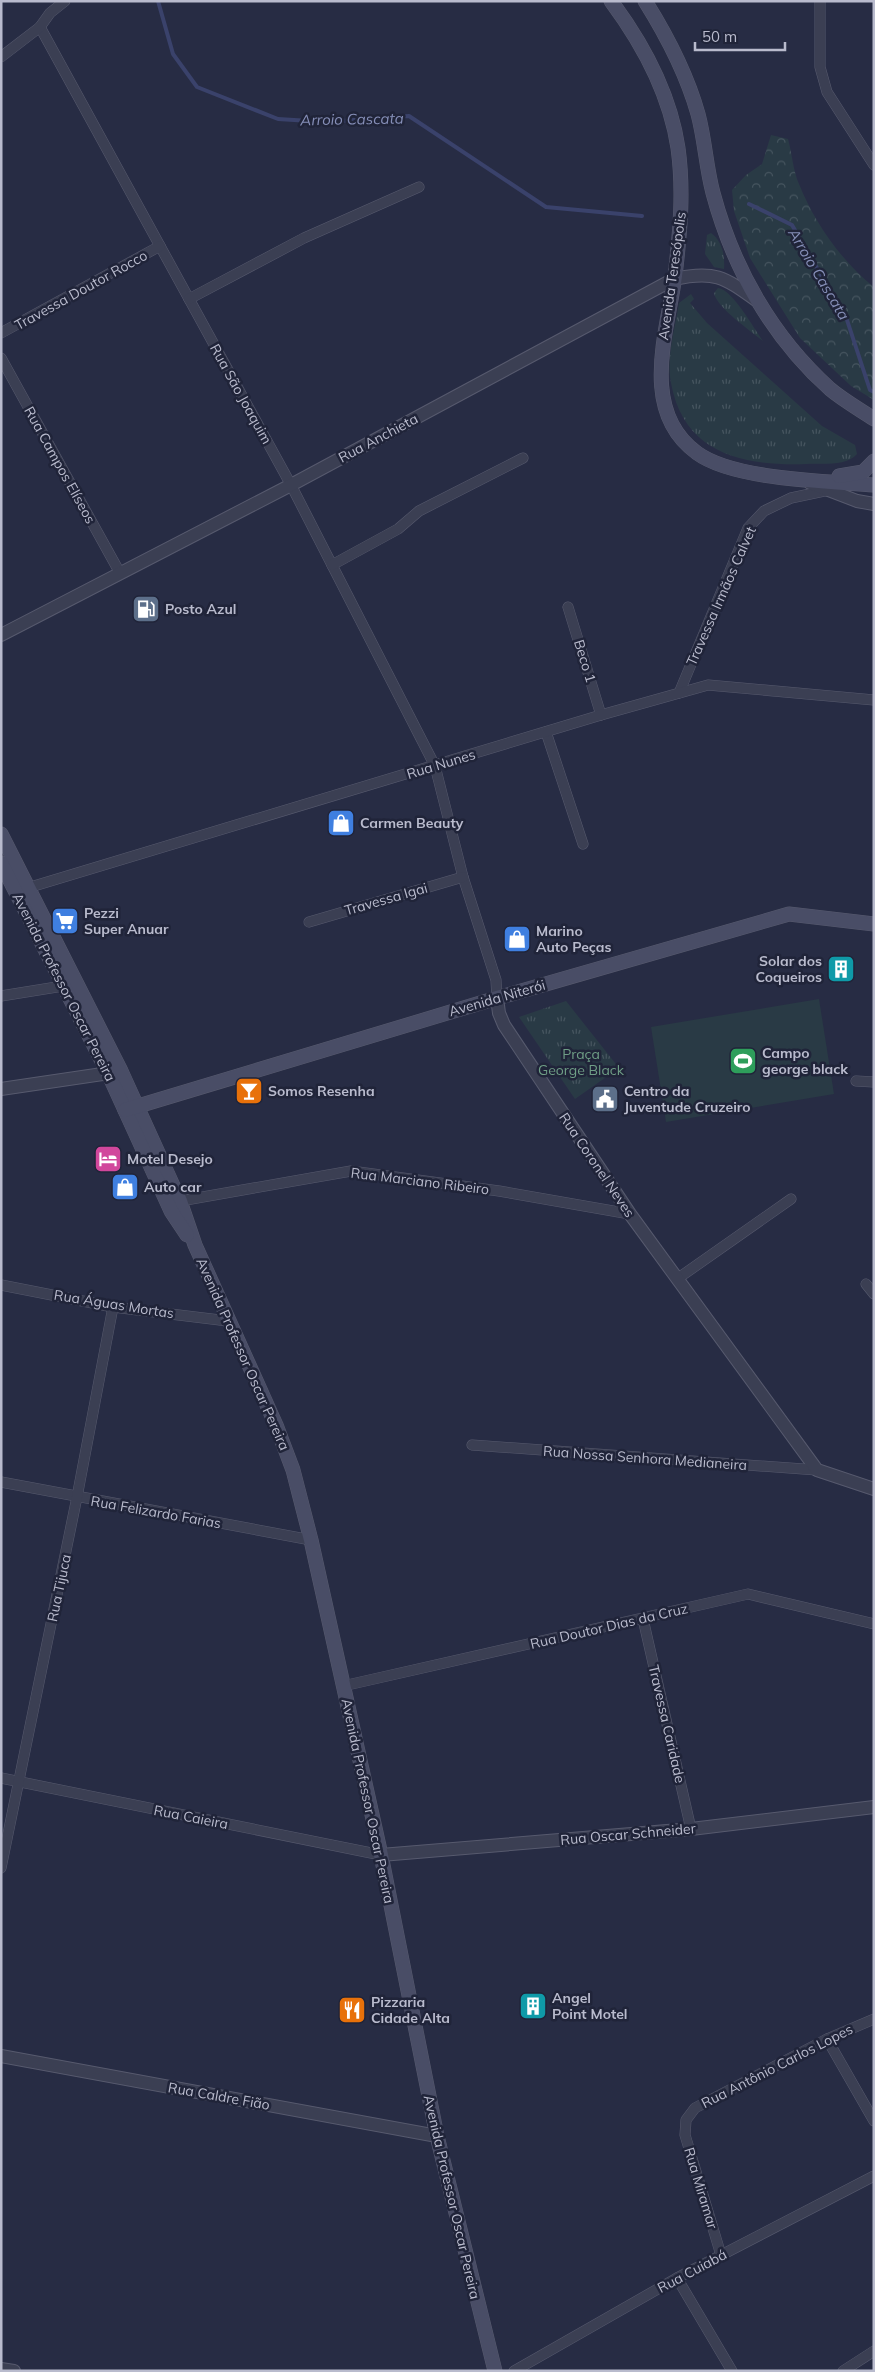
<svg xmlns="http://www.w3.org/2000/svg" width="875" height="2372" font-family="Mulish,sans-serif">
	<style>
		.grass { fill: url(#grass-tufts) }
		.forest { fill: url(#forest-crowns) }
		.pitch { fill: #293a45 }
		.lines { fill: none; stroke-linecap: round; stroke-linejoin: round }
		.stream { stroke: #3a426b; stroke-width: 4 }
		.minor-casing { stroke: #575a6e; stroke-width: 11 }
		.tertiary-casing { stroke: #575a6e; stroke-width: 14 }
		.secondary-casing { stroke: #575a6e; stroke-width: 15 }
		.minor { stroke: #3b3f53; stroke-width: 10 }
		.tertiary { stroke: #3b3f53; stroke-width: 12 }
		.secondary { stroke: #494d66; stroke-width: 14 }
		.labels { text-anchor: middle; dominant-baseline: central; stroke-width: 5; stroke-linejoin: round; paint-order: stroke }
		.street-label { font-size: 14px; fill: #b9bbcd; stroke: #202439 }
		.poi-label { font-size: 14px; font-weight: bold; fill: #b9bbcd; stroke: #202439; text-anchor: start }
		.park-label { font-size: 14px; fill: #6f9e86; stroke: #202439 }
		.water-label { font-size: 15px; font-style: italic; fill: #868fb8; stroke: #202439 }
	</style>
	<defs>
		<pattern id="grass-tufts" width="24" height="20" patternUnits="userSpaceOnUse" patternTransform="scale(1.25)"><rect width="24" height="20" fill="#293a45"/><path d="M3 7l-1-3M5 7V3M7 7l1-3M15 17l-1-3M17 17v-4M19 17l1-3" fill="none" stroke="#46555f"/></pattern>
		<pattern id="forest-crowns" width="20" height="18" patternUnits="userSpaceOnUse" patternTransform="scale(1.25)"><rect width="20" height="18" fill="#293a45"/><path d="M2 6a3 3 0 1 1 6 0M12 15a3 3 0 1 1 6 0" fill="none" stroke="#46555f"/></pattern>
	</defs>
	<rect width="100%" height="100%" fill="#272c44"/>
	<g class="grass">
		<path d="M711 233C722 241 725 255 724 269L714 267 705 254 707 235Z"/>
		<path d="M718 288C733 290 754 329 763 341 751 331 717 308 714 293Z"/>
		<path d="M691 294 694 299 690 303 707 323 822 426 855 445 857 454C846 467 822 463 806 464 743 466 684 454 671 383 666 357 675 329 679 303Z"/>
		<polygon points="566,1001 619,1068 575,1099 519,1017"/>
	</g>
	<path class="forest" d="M771 135 788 139C792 153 793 171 799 184 814 222 842 262 874 287V400L851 386 800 338 750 258 734 211 732 190 746 175 762 164Z"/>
	<polygon class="pitch" points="819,999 834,1094 666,1122 651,1027"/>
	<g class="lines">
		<g class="stream">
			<polyline points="158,1 173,54 197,87 278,119 326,122 409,116 546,207 642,216"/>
			<polyline points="749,204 792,225 847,320 870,390 874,392"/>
		</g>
		<g class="minor-casing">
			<g id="minor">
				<polyline points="820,1 820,67 827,92 874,165"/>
				<polyline points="40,27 291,485 435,766 463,877 496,980 497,998"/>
				<polyline points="1,57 40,27 50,13 65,1"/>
				<polyline points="189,299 304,238 419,187"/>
				<polyline points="1,333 160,246"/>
				<polyline points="1,358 120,573"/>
				<polyline points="332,565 398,529 419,511 523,458"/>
				<polyline points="568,607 601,715"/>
				<polyline points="679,693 748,528 764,511 791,498 829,490"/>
				<polyline points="546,732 583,844"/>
				<polyline points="24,889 601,715 708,685 874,700"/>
				<polyline points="309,922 463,877"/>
				<polyline points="1,996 63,986"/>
				<polyline points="856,1081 874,1082"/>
				<polyline points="180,1201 351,1171 499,1191 630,1214"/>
				<polyline points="677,1279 791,1199"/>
				<polyline points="866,1284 874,1294"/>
				<polyline points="1,1285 113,1307 228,1321"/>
				<polyline points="472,1445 817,1470"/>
				<polyline points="1,1482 311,1540"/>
				<polyline points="643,1619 691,1829"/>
				<polyline points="343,1686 748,1594 874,1624"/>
				<polyline points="1,1778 381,1855"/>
				<polyline points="1,1868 77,1497 113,1307"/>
				<polyline points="827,2039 874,2121"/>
				<polyline points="721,2255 685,2135 686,2120 695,2108 827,2039 874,2019"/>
				<polyline points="677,2278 732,2371"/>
				<polyline points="514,2371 677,2278 874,2176"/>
				<polyline points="843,2371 874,2351"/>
			</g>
		</g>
		<g class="tertiary-casing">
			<g id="tertiary">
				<polyline points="810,483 857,501 874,504"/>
				<path d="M1 635 291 485 674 279C714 270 724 277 756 300"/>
				<polyline points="497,998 499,1013 504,1025 630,1214 817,1470 874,1489"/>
				<polyline points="1,1089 116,1072"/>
				<polyline points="381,1855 691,1829 874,1807"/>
				<polyline points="1,2056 437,2136"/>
				<polyline points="1,2369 14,2371"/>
			</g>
		</g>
		<g class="secondary-casing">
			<g id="secondary">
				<path d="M611 1C643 44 670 94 678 148 684 191 680 233 675 276 667 333 639 411 697 453 734 480 826 481 874 485"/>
				<path d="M645 1C667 36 687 75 698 114 705 140 706 167 713 193 733 268 772 337 830 389 843 400 859 409 874 419"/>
				<polyline points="839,476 863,472 874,461"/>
				<polyline points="1,834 121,1071 180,1201 195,1245 276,1425 293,1470 311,1540 381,1855 437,2136 495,2371"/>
				<polyline points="1,863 108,1073 171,1211 187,1235"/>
				<polyline points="125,1110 497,998 789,914 874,924"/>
			</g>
		</g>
		<use href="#minor" class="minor"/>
		<use href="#tertiary" class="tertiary"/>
		<use href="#secondary" class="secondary"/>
	</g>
	<defs>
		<g id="fuel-square" transform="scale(1.4375)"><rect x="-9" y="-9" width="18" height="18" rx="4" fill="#5c6f8a" stroke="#202439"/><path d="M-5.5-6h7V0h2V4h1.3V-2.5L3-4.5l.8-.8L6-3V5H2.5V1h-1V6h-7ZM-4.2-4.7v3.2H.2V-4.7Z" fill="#fff"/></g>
		<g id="shop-square" transform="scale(1.4375)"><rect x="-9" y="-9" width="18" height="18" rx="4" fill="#3f7fe0" stroke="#202439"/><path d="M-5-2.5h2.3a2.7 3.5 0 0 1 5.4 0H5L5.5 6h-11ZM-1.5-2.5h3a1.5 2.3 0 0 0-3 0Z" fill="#fff"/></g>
		<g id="supermarket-square" transform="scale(1.4375)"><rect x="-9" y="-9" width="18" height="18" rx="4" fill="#3f7fe0" stroke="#202439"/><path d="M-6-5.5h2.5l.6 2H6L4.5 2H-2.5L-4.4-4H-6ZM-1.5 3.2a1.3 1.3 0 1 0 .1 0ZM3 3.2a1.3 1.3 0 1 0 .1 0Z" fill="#fff"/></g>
		<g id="building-square" transform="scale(1.4375)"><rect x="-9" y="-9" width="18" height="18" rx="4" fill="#0f9aa8" stroke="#202439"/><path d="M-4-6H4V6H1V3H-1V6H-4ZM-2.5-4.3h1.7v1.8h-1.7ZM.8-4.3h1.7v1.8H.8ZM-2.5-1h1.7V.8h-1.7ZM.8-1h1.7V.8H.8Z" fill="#fff"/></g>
		<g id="stadium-square" transform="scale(1.4375)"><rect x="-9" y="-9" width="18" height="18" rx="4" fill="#2e9e5b" stroke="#202439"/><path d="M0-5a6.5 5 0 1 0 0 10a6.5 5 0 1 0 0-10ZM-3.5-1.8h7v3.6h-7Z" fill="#fff"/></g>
		<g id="bar-square" transform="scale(1.4375)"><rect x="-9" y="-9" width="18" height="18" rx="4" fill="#e8710a" stroke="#202439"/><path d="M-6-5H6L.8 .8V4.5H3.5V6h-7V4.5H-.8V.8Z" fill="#fff"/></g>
		<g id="civic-square" transform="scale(1.4375)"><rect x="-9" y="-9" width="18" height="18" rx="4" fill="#5c6f8a" stroke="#202439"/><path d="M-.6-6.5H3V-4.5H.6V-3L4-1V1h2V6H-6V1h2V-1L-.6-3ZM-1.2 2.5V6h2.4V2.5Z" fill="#fff"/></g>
		<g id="hotel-square" transform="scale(1.4375)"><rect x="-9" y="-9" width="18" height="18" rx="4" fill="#d1479c" stroke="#202439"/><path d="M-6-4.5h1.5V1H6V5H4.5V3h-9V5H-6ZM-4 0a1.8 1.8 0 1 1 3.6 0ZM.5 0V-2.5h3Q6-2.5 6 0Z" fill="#fff"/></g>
		<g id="restaurant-square" transform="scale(1.4375)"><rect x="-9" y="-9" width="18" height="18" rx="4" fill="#e8710a" stroke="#202439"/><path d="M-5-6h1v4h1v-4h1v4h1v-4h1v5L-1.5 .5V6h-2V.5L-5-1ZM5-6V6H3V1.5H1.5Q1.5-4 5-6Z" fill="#fff"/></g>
	</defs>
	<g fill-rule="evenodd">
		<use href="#fuel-square" x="146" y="609"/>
		<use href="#shop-square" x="341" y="823"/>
		<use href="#supermarket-square" x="65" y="921"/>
		<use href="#shop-square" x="517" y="939"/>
		<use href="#building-square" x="841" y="969"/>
		<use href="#stadium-square" x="743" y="1061"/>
		<use href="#bar-square" x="249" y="1091"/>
		<use href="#civic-square" x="605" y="1099"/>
		<use href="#hotel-square" x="108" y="1159"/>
		<use href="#shop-square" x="125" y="1187"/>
		<use href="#building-square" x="533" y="2006"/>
		<use href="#restaurant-square" x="352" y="2010"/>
	</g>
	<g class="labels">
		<g class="street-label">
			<text transform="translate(672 276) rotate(-82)">Avenida Teresópolis</text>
			<text transform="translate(81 290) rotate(-29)">Travessa Doutor Rocco</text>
			<text transform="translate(241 394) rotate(61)">Rua São Joaquim</text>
			<text transform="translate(378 438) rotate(-28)">Rua Anchieta</text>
			<text transform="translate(60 465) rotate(61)">Rua Campos Elíseos</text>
			<text transform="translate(721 596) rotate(-66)">Travessa Irmãos Calvet</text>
			<text transform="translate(585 661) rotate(73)">Beco 1</text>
			<text transform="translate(441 764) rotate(-17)">Rua Nunes</text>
			<text transform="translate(386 899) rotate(-16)">Travessa Igai</text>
			<text transform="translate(64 987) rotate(63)">Avenida Professor Oscar Pereira</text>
			<text transform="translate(497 998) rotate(-16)">Avenida Niterói</text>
			<text transform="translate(597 1165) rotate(56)">Rua Coronel Neves</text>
			<text transform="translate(420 1181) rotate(7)">Rua Marciano Ribeiro</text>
			<text transform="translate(114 1304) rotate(9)">Rua Águas Mortas</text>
			<text transform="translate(243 1354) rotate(66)">Avenida Professor Oscar Pereira</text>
			<text transform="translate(645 1458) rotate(4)">Rua Nossa Senhora Medianeira</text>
			<text transform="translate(156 1512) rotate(10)">Rua Felizardo Farias</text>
			<text transform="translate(59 1588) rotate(-78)">Rua Tijuca</text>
			<text transform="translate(609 1626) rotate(-13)">Rua Doutor Dias da Cruz</text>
			<text transform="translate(667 1724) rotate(77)">Travessa Caridade</text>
			<text transform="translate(368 1801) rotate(78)">Avenida Professor Oscar Pereira</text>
			<text transform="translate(191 1817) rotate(11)">Rua Caieira</text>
			<text transform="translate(628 1834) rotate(-5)">Rua Oscar Schneider</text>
			<text transform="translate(777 2066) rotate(-27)">Rua Antônio Carlos Lopes</text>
			<text transform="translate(219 2096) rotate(10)">Rua Caldre Fião</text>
			<text transform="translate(701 2188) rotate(73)">Rua Miramar</text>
			<text transform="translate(452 2197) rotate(77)">Avenida Professor Oscar Pereira</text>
			<text transform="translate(692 2271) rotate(-28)">Rua Cuiabá</text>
		</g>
		<g class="poi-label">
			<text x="165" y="609">Posto Azul</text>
			<text x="360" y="823">Carmen Beauty</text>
			<text x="84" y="913">Pezzi<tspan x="84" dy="16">Super Anuar</tspan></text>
			<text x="536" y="931">Marino<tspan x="536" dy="16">Auto Peças</tspan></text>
			<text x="822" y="961" text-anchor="end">Solar dos<tspan x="822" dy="16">Coqueiros</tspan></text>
			<text x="762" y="1053">Campo<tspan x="762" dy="16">george black</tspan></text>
			<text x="268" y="1091">Somos Resenha</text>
			<text x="624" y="1091">Centro da<tspan x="624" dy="16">Juventude Cruzeiro</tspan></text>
			<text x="127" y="1159">Motel Desejo</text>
			<text x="144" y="1187">Auto car</text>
			<text x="552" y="1998">Angel<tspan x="552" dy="16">Point Motel</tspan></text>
			<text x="371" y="2002">Pizzaria<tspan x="371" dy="16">Cidade Alta</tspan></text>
		</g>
		<g class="park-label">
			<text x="581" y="1054">Praça<tspan x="581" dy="16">George Black</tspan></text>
		</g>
		<g class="water-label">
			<text transform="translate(352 119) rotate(-1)">Arroio Cascata</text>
			<text transform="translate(819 274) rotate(59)">Arroio Cascata</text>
		</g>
	</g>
	<rect width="875" height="2372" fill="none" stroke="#b9bbcd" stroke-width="5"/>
	<path d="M695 42v8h90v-8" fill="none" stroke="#b9bbcd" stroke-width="2.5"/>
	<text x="702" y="42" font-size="15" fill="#b9bbcd" stroke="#202439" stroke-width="4" paint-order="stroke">50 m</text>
</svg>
